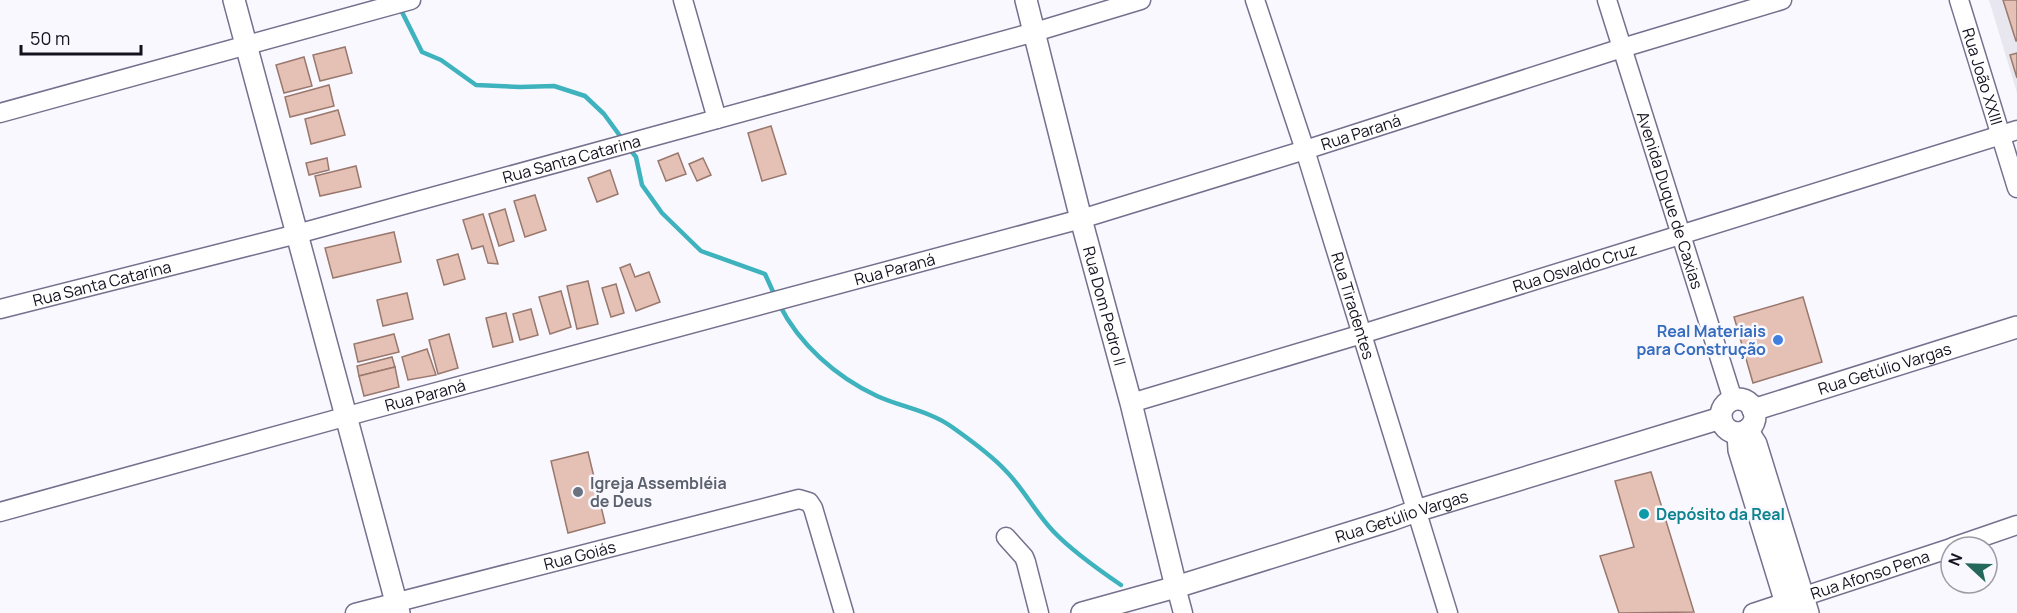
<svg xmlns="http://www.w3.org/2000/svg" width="2017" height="613" font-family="Manrope,sans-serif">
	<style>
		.built { fill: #e8e7ef }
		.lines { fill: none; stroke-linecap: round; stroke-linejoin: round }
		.stream { stroke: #3eb3be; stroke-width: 4.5 }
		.building { fill: #e5c0b4; stroke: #99786d; stroke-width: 1.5 }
		.minor-casing { stroke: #75708d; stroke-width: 21 }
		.tertiary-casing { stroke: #75708d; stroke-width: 24 }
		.minor { stroke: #fff; stroke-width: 18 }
		.tertiary { stroke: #fff; stroke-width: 21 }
		.shop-dot { fill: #3f7fe0; stroke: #f9f8ff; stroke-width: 2 }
		.worship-dot { fill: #6b7280; stroke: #f9f8ff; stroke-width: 2 }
		.culture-dot { fill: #0f9aa8; stroke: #f9f8ff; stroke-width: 2 }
		.labels { text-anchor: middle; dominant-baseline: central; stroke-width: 5; stroke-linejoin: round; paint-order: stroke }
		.street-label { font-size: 16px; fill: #14121e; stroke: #f9f8ff }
		.shop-label { font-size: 16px; font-weight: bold; fill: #366cbe; stroke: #f9f8ff; text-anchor: end }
		.worship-label { font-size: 16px; font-weight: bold; fill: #5b616d; stroke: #f9f8ff; text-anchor: start }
		.culture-label { font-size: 16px; font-weight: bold; fill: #0d838f; stroke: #f9f8ff; text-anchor: start }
	</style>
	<rect width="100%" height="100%" fill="#f9f8ff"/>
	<polygon class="built" points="1989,0 2017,0 2017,93"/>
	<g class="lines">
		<g class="stream">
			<polyline points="400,8 422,52 441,60 476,85 520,87 554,86 585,96 604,114 623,140"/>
			<polyline points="628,147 636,157 642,185 662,213 701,251 765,274 775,296"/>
			<path d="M779 304C799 344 836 377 877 396 901 407 930 411 952 427 969 439 991 455 1005 470 1023 488 1035 512 1053 531 1071 550 1099 570 1121 585"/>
		</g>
	</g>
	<g class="building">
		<polygon points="2003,0 2017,0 2017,41 2016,41"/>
		<polygon points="345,47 352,73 320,81 313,55"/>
		<polygon points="2017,53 2017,78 2010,55"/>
		<polygon points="304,57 312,86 284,93 276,65"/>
		<polygon points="329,85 334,106 290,117 285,97"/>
		<polygon points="338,110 345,135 311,144 305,119"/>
		<polygon points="771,126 786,174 762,181 748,133"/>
		<polygon points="678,153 686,174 666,181 658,161"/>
		<polygon points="327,158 329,170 309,175 306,163"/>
		<polygon points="703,158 711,175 697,181 689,164"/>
		<polygon points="356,166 361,187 320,196 315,176"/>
		<polygon points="610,170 618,194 597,202 588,178"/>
		<polygon points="535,195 546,230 525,237 514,201"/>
		<polygon points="505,209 514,241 499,246 489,214"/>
		<polygon points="483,214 498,264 488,263 483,246 472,249 463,220"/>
		<polygon points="394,232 401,262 333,278 325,248"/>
		<polygon points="458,254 465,279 444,285 437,260"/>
		<polygon points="630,264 635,277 649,272 660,302 636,311 620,268"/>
		<polygon points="588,281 598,324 577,329 567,286"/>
		<polygon points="616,284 624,313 611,317 602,288"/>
		<polygon points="561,291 571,327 550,334 539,297"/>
		<polygon points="407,293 413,319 383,326 377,300"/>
		<polygon points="1803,297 1822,362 1753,383 1734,317"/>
		<polygon points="531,309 538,335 520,340 513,314"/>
		<polygon points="506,313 513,342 493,347 486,318"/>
		<polygon points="394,334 399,352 358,362 354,344"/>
		<polygon points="449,334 458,368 438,374 429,340"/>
		<polygon points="427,349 436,375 408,380 402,357"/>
		<polygon points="392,357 395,367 359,376 357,366"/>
		<polygon points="395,367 399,387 364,396 359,376"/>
		<polygon points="588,452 605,523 568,533 551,461"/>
		<polygon points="1651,472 1694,612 1619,613 1600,556 1634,547 1615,481"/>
	</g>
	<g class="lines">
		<g class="minor-casing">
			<g id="minor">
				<polyline points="683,0 717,119"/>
				<path id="s1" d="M1255 0 1305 150 1448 613"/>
				<path id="s2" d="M1607 0 1733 400"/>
				<path id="s3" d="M1959 0 2017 188"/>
				<polyline points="0,113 411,0"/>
				<path id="s4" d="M0 309 297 234 1035 32 1141 0"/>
				<path id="s5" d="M1131 403 1362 334 2017 130"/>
				<path id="s6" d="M0 512 366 411 1081 219 1305 150 1622 48 1782 0"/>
				<polyline points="1006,537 1024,557 1026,562 1039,613"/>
				<polyline points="1953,547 2017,525"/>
				<polyline points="1176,587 1183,613"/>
				<path id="s7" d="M355 613 799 499 809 502 813 508 844 613"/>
				<path id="s8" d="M1753 613 1951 548"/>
			</g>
		</g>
		<g class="tertiary-casing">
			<g id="tertiary">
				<polyline points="234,0 399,613"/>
				<path id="s9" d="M1026 0 1081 219 1131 403 1176 587"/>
				<circle cx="1738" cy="416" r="17"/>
				<path id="s10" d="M1753 410 2017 327"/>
				<polyline points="1747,430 1756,444 1808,613"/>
				<polyline points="1738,433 1739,450 1789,613"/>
				<path id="s11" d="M1082 613 1176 587 1391 520 1416 511 1721 418"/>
			</g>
		</g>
		<use href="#minor" class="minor"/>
		<use href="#tertiary" class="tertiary"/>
	</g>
	<circle class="shop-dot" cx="1778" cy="340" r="6"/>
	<circle class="worship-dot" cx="578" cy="492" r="6"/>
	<circle class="culture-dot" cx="1644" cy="514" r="6"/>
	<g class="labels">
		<g class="street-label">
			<text stroke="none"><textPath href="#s3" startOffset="80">Rua João XXIII</textPath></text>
			<text stroke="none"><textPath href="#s6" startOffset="1413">Rua Paraná</textPath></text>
			<text stroke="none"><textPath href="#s4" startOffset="591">Rua Santa Catarina</textPath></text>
			<text stroke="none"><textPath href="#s2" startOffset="210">Avenida Duque de Caxias</textPath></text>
			<text stroke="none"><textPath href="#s5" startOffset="464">Rua Osvaldo Cruz</textPath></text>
			<text stroke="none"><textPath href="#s6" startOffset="927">Rua Paraná</textPath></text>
			<text stroke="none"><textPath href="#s4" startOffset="105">Rua Santa Catarina</textPath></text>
			<text stroke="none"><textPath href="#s1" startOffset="321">Rua Tiradentes</textPath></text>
			<text stroke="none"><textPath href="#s9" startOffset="316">Rua Dom Pedro II</textPath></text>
			<text stroke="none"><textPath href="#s10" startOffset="138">Rua Getúlio Vargas</textPath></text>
			<text stroke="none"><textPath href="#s6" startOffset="441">Rua Paraná</textPath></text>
			<text stroke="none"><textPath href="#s11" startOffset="334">Rua Getúlio Vargas</textPath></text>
			<text stroke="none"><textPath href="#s7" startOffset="232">Rua Goiás</textPath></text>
			<text stroke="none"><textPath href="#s8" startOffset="123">Rua Afonso Pena</textPath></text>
		</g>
		<g class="shop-label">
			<text x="1766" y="331">Real Materiais<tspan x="1766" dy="18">para Construção</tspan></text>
		</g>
		<g class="worship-label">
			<text x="590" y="483">Igreja Assembléia<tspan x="590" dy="18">de Deus</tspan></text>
		</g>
		<g class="culture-label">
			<text x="1656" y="514">Depósito da Real</text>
		</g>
	</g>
	<g transform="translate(1969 565) rotate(292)"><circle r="28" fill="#f9f8ff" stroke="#9d9ca5" stroke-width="1.5"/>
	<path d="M0-4.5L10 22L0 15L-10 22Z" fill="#23685b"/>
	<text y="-9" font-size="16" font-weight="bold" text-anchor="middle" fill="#14121e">N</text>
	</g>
	<path d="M21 45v9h120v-9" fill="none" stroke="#14121e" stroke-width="3"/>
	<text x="30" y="45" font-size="18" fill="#14121e" stroke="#f9f8ff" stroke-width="4.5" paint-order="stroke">50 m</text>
</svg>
